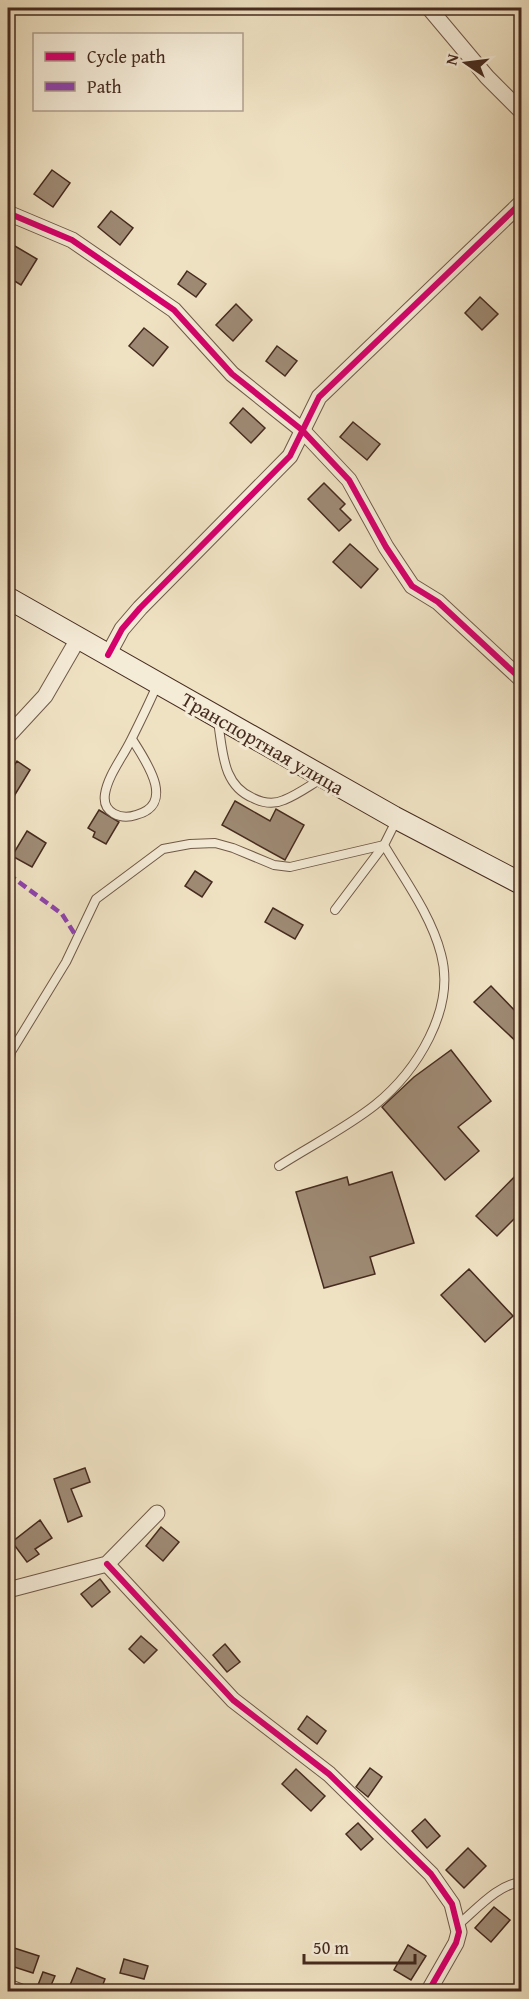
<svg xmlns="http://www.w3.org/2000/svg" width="529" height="1999" font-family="'Gentium Book Plus',serif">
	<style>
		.building { fill: #9e8a74; stroke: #462b1f; stroke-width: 1.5 }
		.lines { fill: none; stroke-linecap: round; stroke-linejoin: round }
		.service-casing { stroke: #705948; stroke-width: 10 }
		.minor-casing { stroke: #705948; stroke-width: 17 }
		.secondary-casing { stroke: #462b1f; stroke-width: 23 }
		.service { stroke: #f5ecd8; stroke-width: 8 }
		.minor { stroke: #f5ecd8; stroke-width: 15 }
		.secondary { stroke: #f5ecd8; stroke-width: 21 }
		.quiet { stroke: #8e44ad; stroke-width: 4.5; stroke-dasharray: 9 4.5; stroke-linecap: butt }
		.cycleway-casing { stroke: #f5ecd8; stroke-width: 10 }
		.cycleway { stroke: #d6006c; stroke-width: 6 }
		.labels { text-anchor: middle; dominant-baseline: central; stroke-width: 6; stroke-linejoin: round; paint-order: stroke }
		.street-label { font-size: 20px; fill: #462b1f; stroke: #f5ecd8 }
	</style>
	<rect width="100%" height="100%" fill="#efe2c3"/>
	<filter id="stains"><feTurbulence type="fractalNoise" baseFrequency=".00333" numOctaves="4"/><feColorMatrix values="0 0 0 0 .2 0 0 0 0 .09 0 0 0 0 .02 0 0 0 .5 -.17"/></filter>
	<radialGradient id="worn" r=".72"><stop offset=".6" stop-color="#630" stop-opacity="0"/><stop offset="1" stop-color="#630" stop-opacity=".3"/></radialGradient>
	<g class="building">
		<polygon points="52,170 70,183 53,207 34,194"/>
		<polygon points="111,211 133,228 120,245 98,227"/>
		<polygon points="8,242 37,259 21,285 8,277"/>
		<polygon points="187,271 206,284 196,297 178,284"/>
		<polygon points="480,297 498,314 482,330 465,313"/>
		<polygon points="236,304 252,320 233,341 216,325"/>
		<polygon points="144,328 168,347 153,366 129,346"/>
		<polygon points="277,346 297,361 285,376 266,361"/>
		<polygon points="243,408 265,428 251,443 230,423"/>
		<polygon points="353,422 380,444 367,460 340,437"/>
		<polygon points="324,483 345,504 340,509 351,520 339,531 308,499"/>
		<polygon points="350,544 378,569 361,588 333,562"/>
		<polygon points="17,761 30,770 8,806 8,775"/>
		<polygon points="235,801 270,821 276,809 304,825 285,860 222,825"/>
		<polygon points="99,810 119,822 106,844 93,837 95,832 88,828"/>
		<polygon points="27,831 46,843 32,867 12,856"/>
		<polygon points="195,871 212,882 202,897 185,886"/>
		<polygon points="273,908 303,925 295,939 265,922"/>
		<polygon points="491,986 522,1018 522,1047 474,1002"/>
		<polygon points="451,1050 491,1101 458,1127 479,1151 445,1180 382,1107 414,1077"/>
		<polygon points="522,1169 522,1211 497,1236 476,1216"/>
		<polygon points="392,1172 414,1243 370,1257 375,1274 324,1288 296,1192 347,1177 349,1185"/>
		<polygon points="469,1269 513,1316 485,1342 441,1295"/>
		<polygon points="85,1468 90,1482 71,1489 82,1516 68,1522 54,1479"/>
		<polygon points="40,1520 52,1538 35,1549 39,1554 27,1562 12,1542"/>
		<polygon points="161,1527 179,1542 163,1561 146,1546"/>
		<polygon points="100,1579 110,1592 92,1607 81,1594"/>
		<polygon points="141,1636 157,1650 144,1663 129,1649"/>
		<polygon points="225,1644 240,1662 227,1672 213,1655"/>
		<polygon points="307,1716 326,1731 317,1744 298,1729"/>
		<polygon points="370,1768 382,1777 368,1797 356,1787"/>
		<polygon points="296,1769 325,1796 311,1811 282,1784"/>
		<polygon points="425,1819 440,1836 427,1848 412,1831"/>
		<polygon points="358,1823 373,1839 361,1850 346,1834"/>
		<polygon points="468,1848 486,1866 464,1888 446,1870"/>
		<polygon points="494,1907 510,1920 491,1942 475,1928"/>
		<polygon points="408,1945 426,1956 411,1980 394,1970"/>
		<polygon points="8,1946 39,1956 33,1973 8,1965"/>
		<polygon points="124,1959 148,1966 144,1979 120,1973"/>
		<polygon points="77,1968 105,1979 100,1992 87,1992 70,1985"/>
		<polygon points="43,1972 55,1976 49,1990 38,1985"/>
	</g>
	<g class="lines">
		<g class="service-casing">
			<g id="service">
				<path d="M218 722C223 751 222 785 253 798 263 803 273 805 284 800 297 795 309 786 321 779"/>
				<path d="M132 739C145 760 177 804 136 815 121 820 102 813 105 794 108 775 123 757 131 740 140 722 149 704 157 685"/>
				<polyline points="335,910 384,845"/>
				<polyline points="8,1069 11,1052 66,962 96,899 163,849 190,844 215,843 233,848 274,865 290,867 384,845"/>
				<path d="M279 1166C310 1146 346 1128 375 1105 417 1071 456 1009 441 954 431 915 404 879 384 845L397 819"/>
				<path d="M459 1924C477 1909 498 1884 522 1882"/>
			</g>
		</g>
		<g class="minor-casing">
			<g id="minor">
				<polyline points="429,8 487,77 522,112"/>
				<polyline points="8,213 72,240 174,310 232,374 302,430 349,480 386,547 412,586 438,602 522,680"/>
				<polyline points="108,655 122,629 140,608 290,456 319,397 522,202"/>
				<polyline points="8,736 45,696 78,639"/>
				<polyline points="107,1564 233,1700 329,1774 431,1874 452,1904 459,1932 456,1943 428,1992"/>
				<polyline points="8,1590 107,1564 157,1513"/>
				<polyline points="8,1987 21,1992"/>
			</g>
		</g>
		<g class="secondary-casing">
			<polyline id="secondary" points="8,598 394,817 522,884"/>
		</g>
		<use href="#service" class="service"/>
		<use href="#minor" class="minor"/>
		<use href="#secondary" class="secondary"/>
		<polyline class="quiet" points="8,874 62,914 76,936"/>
		<g class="cycleway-casing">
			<g id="cycleway">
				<polyline points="8,213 72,240 174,310 232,374 302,430 349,480 386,547 412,586 438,602 522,680"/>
				<polyline points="108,655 122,629 140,608 290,456 319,397 522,202"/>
				<polyline points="107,1564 233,1700 329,1774 431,1874 452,1904 459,1932 456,1943 428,1992"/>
			</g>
		</g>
		<use href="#cycleway" class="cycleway"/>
	</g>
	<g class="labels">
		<g class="street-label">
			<text transform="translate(263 743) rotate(30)">Транспортная улица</text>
		</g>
	</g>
	<rect width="529" height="1999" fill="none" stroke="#efe2c3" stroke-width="30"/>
	<rect x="9" y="9" width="511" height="1981" fill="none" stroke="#462b1f" stroke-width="3"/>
	<rect x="15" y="15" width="499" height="1969" fill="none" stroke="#462b1f" stroke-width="1.5"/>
	<rect x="33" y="33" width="210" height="78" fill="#f5ecd8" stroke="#af9f8e" stroke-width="1.5"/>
	<rect x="45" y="52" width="30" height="9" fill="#d6006c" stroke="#af9f8e" stroke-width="1.5"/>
	<text x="87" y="63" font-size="18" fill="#462b1f">Cycle path</text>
	<rect x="45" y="82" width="30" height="9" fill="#8e44ad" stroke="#af9f8e" stroke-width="1.5"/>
	<text x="87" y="93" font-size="18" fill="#462b1f">Path</text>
	<g transform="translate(466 63) rotate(284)" stroke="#f5ecd8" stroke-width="4.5" paint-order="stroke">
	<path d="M0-4.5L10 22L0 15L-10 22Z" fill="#462b1f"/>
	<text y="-9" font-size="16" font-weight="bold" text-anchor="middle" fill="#462b1f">N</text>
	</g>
	<path d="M304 1954v9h111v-9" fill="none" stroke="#462b1f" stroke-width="3"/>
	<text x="313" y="1954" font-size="18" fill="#462b1f" stroke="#f5ecd8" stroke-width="4.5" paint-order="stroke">50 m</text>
	<rect width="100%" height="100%" filter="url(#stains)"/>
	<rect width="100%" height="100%" fill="url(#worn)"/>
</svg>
